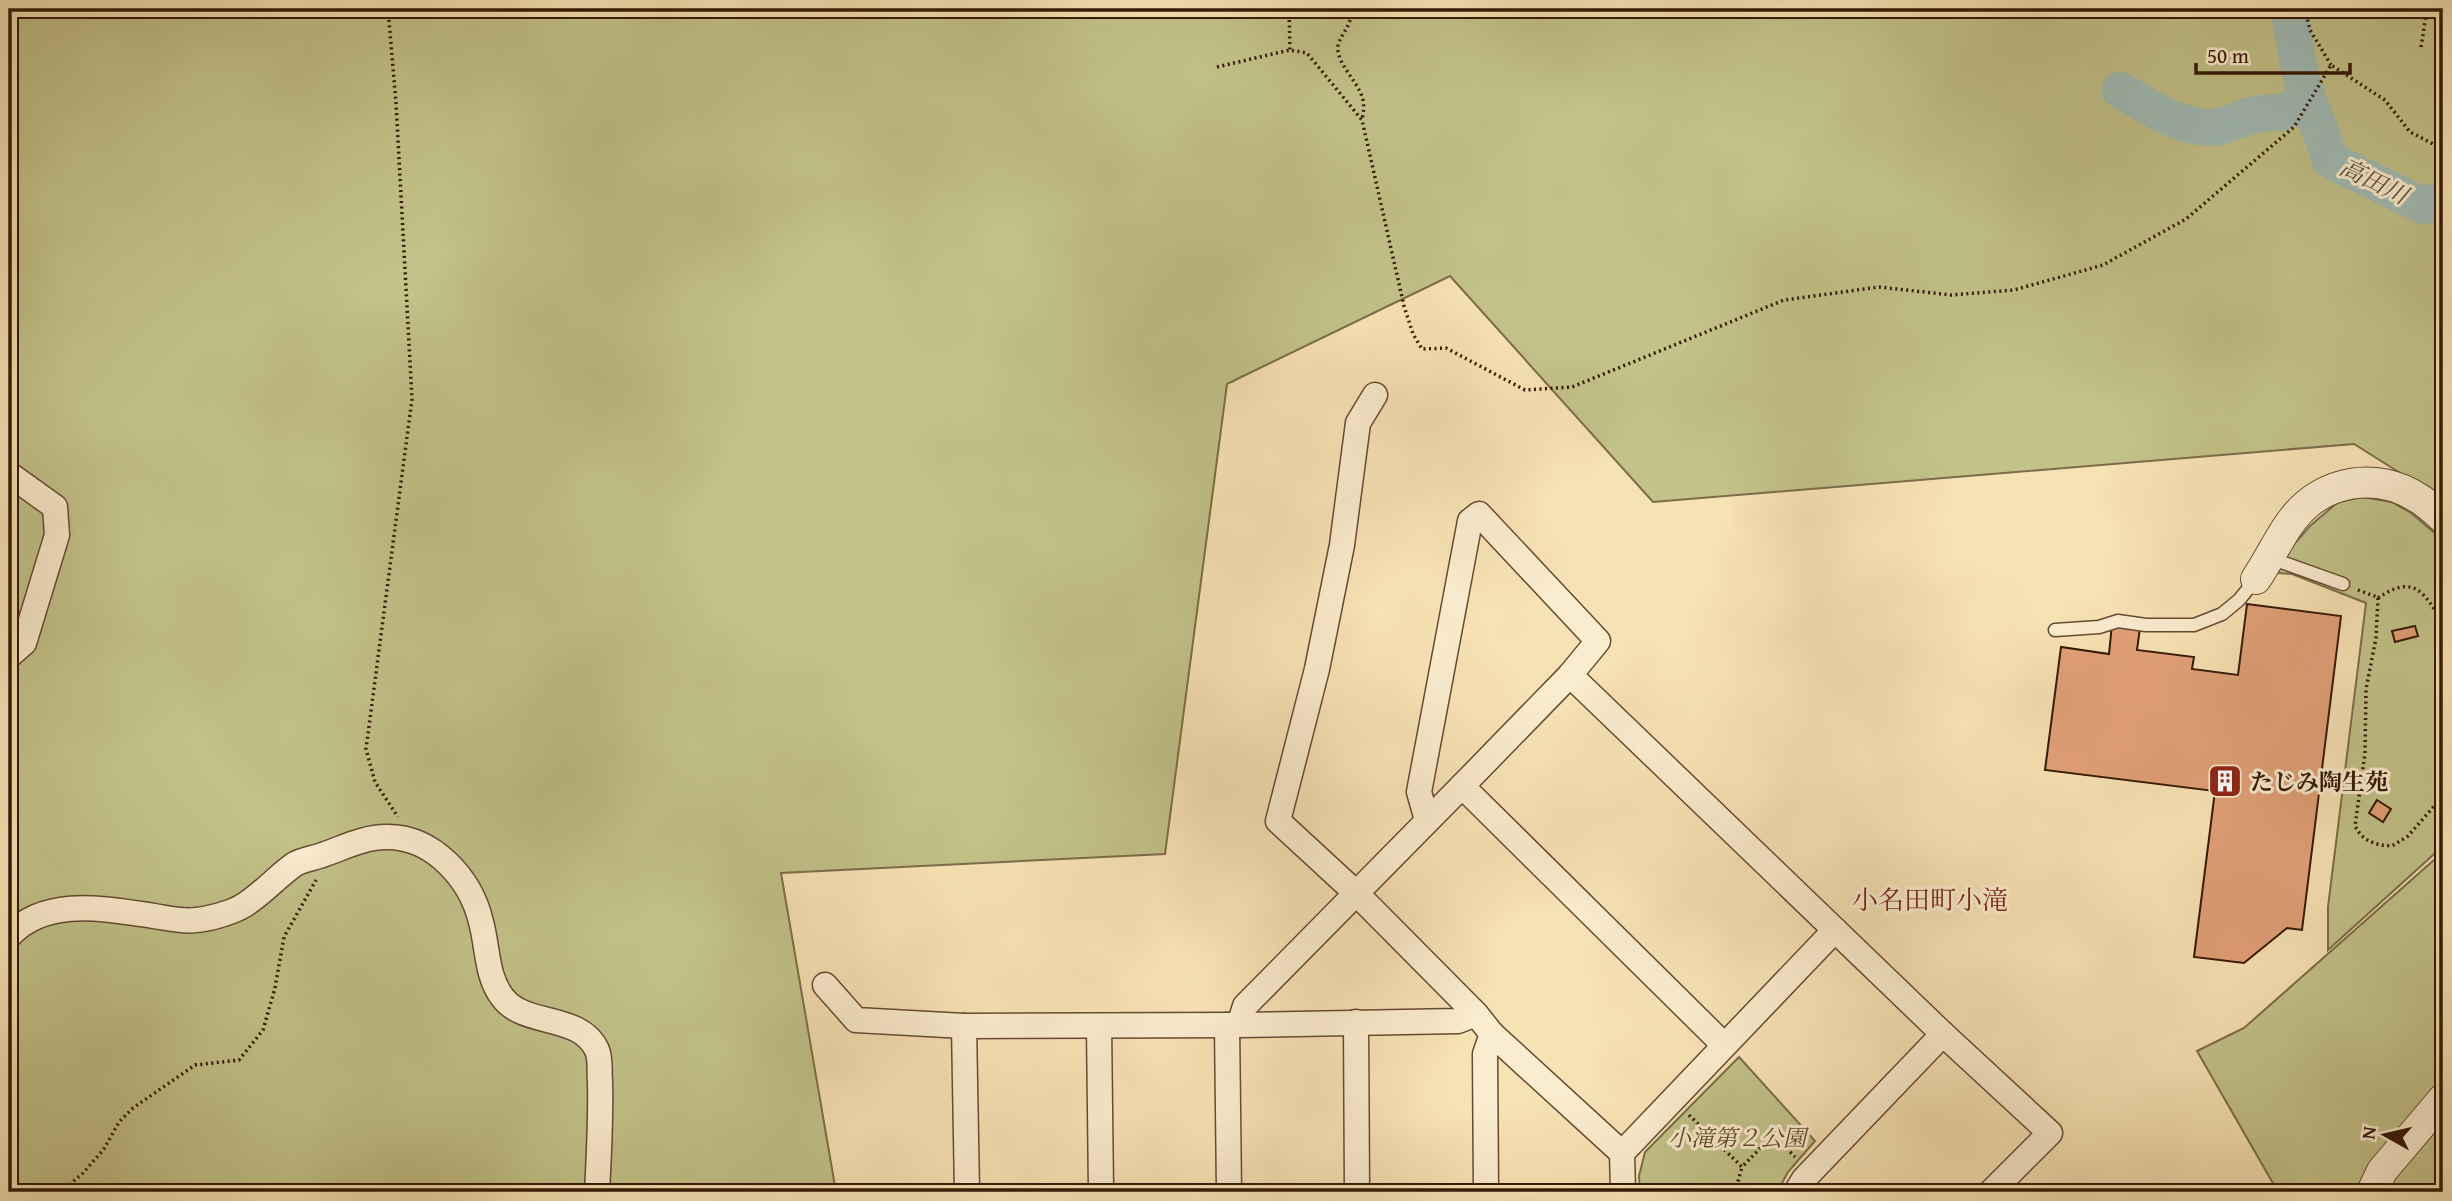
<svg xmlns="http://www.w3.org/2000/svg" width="2452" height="1201" font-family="'Gentium Book Plus','Noto Serif JP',serif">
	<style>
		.green { fill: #c2c289; stroke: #7c6d48; stroke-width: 2 }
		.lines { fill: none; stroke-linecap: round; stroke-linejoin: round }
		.river { stroke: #a0bcb6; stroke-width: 37 }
		.building { fill: #e2a078; stroke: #351806; stroke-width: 2 }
		.service-casing { stroke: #664a32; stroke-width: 15 }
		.minor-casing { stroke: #664a32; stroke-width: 27 }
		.tertiary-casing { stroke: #664a32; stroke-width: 32 }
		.path { stroke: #351806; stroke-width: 3.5; stroke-dasharray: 2 3.5; stroke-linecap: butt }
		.service { stroke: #faecce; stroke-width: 12 }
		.minor { stroke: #faecce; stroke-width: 24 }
		.tertiary { stroke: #faecce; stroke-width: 30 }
		.labels { text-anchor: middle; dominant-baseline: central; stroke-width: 6; stroke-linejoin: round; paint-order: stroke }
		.poi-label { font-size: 23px; font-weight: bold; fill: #351806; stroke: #faecce; text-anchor: start }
		.park-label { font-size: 23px; font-style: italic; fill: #5f4b2d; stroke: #faecce }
		.water-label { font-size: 24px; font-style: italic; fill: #5a5144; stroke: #faecce }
		.quarter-label { font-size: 26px; fill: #7a1f14; stroke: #faecce }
	</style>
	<rect width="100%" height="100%" fill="#f7e2b4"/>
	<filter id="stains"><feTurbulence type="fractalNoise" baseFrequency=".00286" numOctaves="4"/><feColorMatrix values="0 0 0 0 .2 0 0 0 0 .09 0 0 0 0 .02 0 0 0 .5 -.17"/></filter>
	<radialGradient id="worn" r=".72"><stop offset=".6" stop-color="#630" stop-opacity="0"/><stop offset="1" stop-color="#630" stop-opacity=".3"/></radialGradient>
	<g class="green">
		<polygon points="9,9 2443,9 2443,500 2354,444 1653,502 1450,276 1227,384 1165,854 781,873 836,1192 9,1192"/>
		<polygon points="2362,497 2392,502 2411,513 2443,540 2443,846 2328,950 2328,907 2366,603 2292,574 2278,573 2287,552 2310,526 2338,502"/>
		<polygon points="2443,852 2443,1192 2278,1192 2197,1051 2244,1028"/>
		<polygon points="1739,1057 1815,1141 1788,1172 1777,1192 1640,1192 1639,1176 1645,1152"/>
	</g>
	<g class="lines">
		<g class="river">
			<path d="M2289 9C2294 37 2297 66 2306 94 2314 116 2324 137 2330 160L2424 206 2443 199"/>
			<path d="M2120 90C2150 107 2181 130 2217 127 2229 125 2241 118 2253 115 2283 108 2282 122 2306 94"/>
		</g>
	</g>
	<g class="building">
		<polygon points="2247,604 2341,616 2302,930 2287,928 2244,963 2194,957 2215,791 2045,770 2061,647 2109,654 2112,624 2140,628 2137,650 2194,657 2192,669 2238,675"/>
		<polygon points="2415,626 2418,636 2395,642 2392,631"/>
		<polygon points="2377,800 2391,809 2383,822 2369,813"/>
		<polygon points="1646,1188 1679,1189 1679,1192 1646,1192"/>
	</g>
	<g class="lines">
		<g class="service-casing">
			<g id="service">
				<polyline points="2270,558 2343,584"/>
				<polyline points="2055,630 2099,627 2118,621 2146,625 2194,625 2222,614 2239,600 2256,579"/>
			</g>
		</g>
		<g class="minor-casing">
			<g id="minor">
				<polyline points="1375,395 1358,423 1342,545 1317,669 1278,821 1356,893 1476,1014 1492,1034 1622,1153"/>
				<polyline points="9,474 55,507 57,535 24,643 9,656"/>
				<polyline points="1570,675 1943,1034 2050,1133 1991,1192"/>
				<polyline points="1462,786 1724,1045"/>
				<path d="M9 936C46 896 105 909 154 916 167 918 182 922 196 920 209 919 230 913 241 907 261 896 276 877 295 864 304 859 316 858 325 854 345 847 365 837 386 837 433 836 471 879 481 922 488 947 486 977 503 998 525 1027 580 1013 597 1050 601 1059 599 1072 600 1081 601 1119 599 1155 597 1192"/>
				<polyline points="825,985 856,1020 964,1026"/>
				<polyline points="1356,1022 1357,1192"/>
				<polyline points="1227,1025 1229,1192"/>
				<polyline points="1239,1025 1245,1006 1462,786 1570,675 1598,641 1479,514 1470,521 1419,792 1427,820"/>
				<polyline points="1099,1026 1101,1192"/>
				<polyline points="967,1192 964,1026 1239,1025 1458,1021 1476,1014"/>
				<polyline points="1486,1192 1485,1054 1492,1034"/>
				<polyline points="1623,1192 1622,1153 1835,930"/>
				<polyline points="1796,1192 1804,1179 1943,1034"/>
			</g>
		</g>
		<g class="tertiary-casing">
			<g id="tertiary">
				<path d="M2256 579C2269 560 2279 537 2293 519 2323 480 2377 471 2418 498 2427 503 2435 511 2443 518"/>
				<polyline points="2372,1192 2382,1171 2443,1099"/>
			</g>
		</g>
		<g class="path">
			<polyline points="388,9 396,103 412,399 366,749 375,782 398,817"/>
			<polyline points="1289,9 1290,50"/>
			<path d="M1351 9C1352 28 1341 32 1338 46 1336 61 1354 78 1360 92 1365 101 1364 110 1362 120"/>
			<polyline points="2305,9 2310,30 2331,65"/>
			<polyline points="2421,47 2427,9"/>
			<polyline points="1217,67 1290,50 1307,53 1362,120 1404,306 1413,334 1422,349 1446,348 1525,390 1572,387 1784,300 1879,287 1951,295 2014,290 2103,265 2186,219 2294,127 2331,65 2385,100 2410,132 2443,149"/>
			<polyline points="2358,590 2377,597"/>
			<path d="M2378 598 2376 638 2366 689 2365 753 2355 826C2363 842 2376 845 2392 846L2408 836 2443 796"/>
			<path d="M2378 598C2414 573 2425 593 2443 624"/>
			<polyline points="1689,1115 1742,1167 1773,1135 1795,1157"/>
			<polyline points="61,1192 83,1173 104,1149 119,1122 133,1108 195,1065 239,1060 263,1030 275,988 284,937 316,880"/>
			<polyline points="1735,1192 1742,1167"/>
		</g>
		<use href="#service" class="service"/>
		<use href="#minor" class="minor"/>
		<use href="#tertiary" class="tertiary"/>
	</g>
	<defs>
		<g id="building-square" transform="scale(1.75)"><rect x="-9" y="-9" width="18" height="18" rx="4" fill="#8f2418" stroke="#faecce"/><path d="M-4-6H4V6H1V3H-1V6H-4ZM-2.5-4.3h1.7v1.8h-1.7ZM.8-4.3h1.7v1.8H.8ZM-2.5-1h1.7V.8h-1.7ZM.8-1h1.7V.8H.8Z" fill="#fff"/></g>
	</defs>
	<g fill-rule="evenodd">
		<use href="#building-square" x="2225" y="781"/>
	</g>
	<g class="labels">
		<g class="poi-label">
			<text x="2250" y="781">たじみ陶生苑</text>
		</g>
		<g class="park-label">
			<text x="1737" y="1137">小滝第２公園</text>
		</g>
		<g class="water-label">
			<text transform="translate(2374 181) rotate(26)">高田川</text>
		</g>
		<g class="quarter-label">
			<text x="1930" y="899">小名田町小滝</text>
		</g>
	</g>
	<rect width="2452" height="1201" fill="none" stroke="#f7e2b4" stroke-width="35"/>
	<rect x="10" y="10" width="2431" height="1180" fill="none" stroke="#351806" stroke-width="3.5"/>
	<rect x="18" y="18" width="2417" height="1166" fill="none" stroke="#351806" stroke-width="2"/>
	<g transform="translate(2385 1135) rotate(278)" stroke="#faecce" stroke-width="5" paint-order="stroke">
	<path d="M0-5L12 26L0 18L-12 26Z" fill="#351806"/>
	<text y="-10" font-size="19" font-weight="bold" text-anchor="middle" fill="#351806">N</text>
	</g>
	<path d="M2196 63v10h154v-10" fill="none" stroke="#351806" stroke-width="3.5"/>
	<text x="2207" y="63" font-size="21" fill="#351806" stroke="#faecce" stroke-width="5" paint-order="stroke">50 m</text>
	<rect width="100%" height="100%" filter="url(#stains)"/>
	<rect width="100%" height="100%" fill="url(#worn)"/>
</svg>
